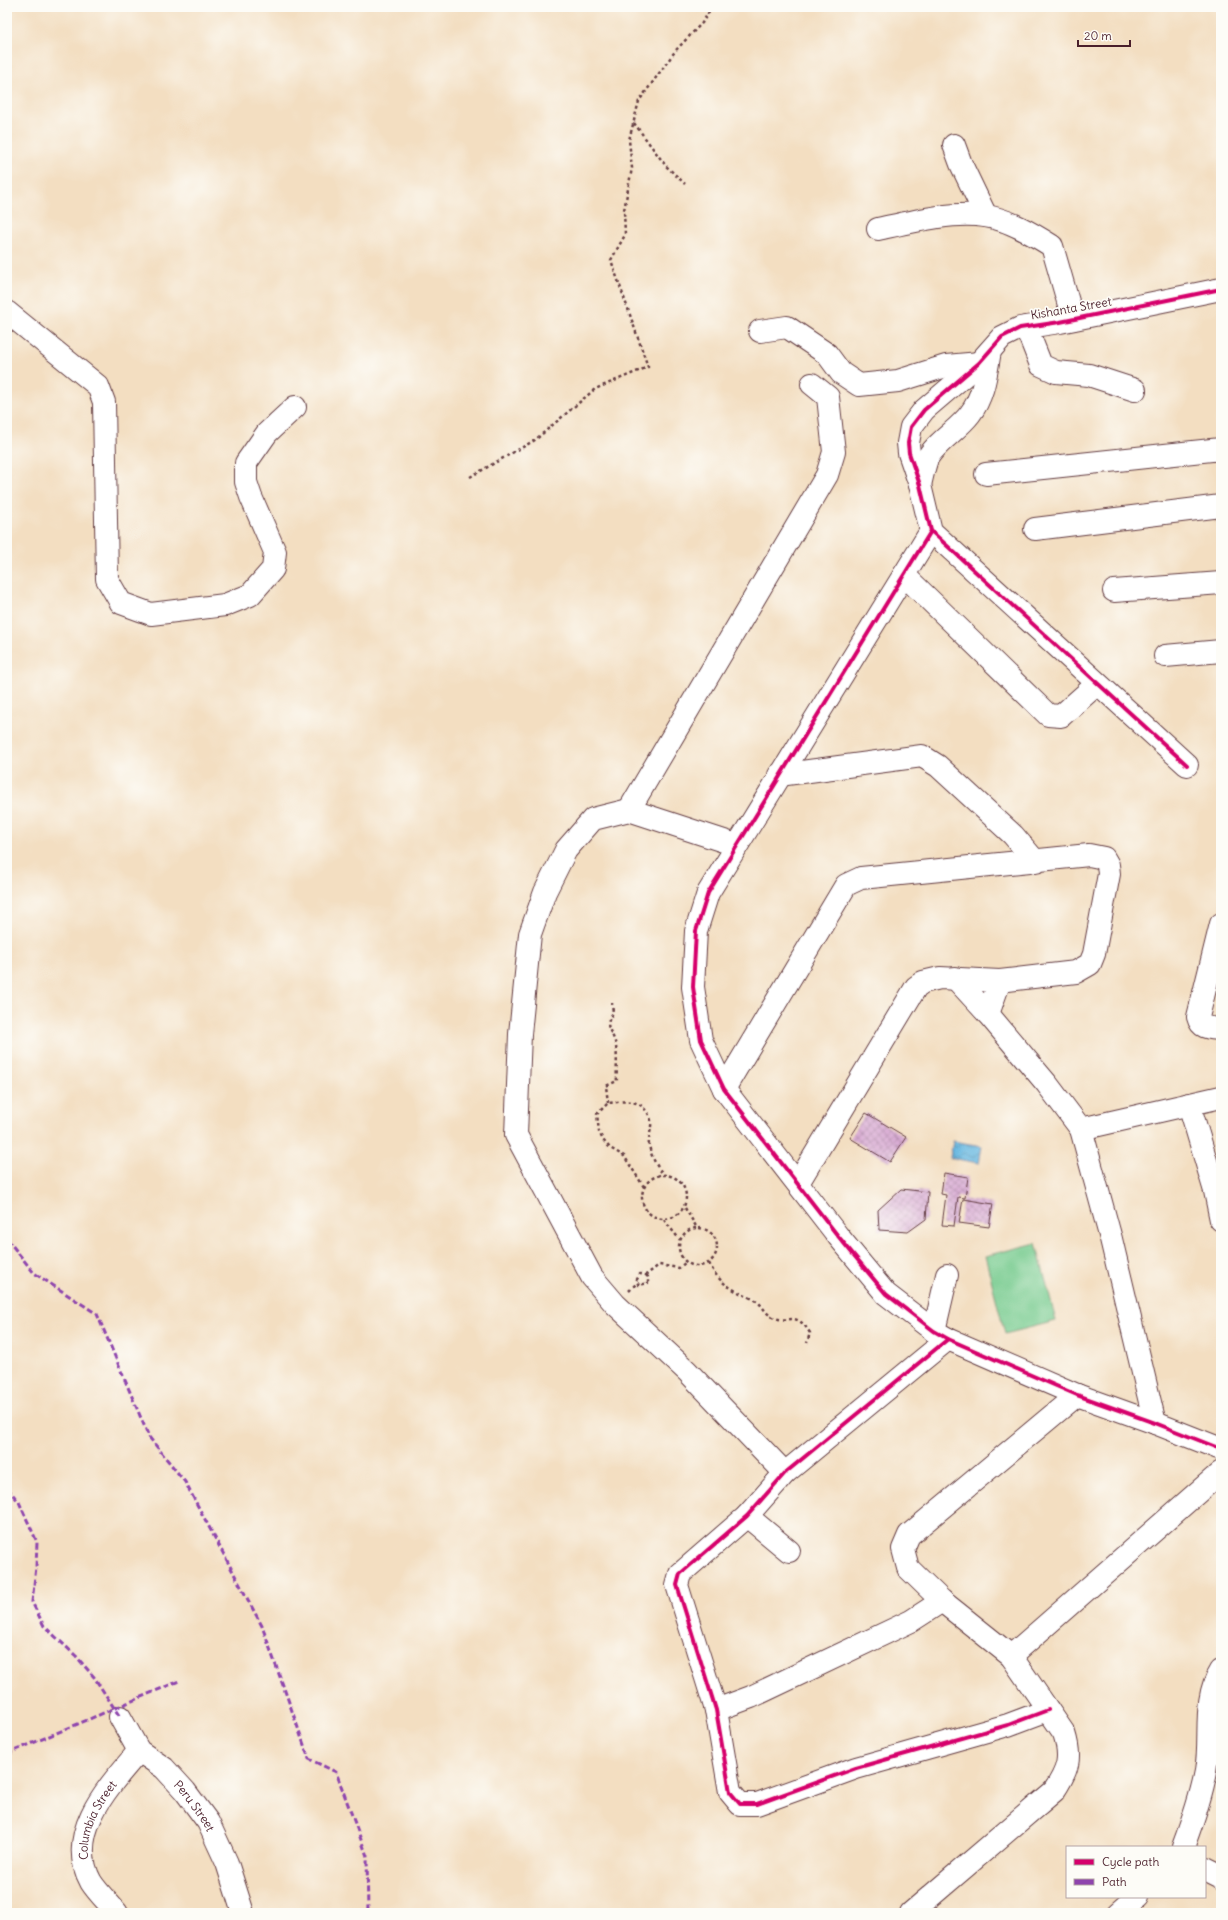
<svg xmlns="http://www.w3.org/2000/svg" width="1228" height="1920" font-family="Delius,sans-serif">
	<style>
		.garden { fill: #75ca8d; stroke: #60745c }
		.water { fill: url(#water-waves); stroke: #576a86 }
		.building { fill: url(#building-cross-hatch) }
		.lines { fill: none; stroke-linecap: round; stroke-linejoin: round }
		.minor-casing { stroke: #633c42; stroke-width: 24 }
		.path { stroke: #633c42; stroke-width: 2.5; stroke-dasharray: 3 3; stroke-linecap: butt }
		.minor { stroke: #fff; stroke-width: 22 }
		.quiet { stroke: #8e44ad; stroke-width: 3; stroke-dasharray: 6 3; stroke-linecap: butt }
		.cycleway-casing { stroke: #fdfcf7; stroke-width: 6 }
		.cycleway { stroke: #d6006c; stroke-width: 4 }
		.labels { text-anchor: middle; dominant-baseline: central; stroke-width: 3.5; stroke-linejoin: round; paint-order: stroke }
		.street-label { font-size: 12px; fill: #4a1f2b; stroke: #fdfcf7 }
	</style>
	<defs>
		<pattern id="water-waves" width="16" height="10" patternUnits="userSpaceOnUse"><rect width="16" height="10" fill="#64b6e0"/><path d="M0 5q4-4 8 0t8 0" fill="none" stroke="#5493b6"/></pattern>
		<pattern id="building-cross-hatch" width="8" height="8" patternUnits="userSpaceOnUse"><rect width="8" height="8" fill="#d8aad3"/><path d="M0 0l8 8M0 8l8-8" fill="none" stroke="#b18aab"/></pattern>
	</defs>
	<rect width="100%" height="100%" fill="#fdfcf7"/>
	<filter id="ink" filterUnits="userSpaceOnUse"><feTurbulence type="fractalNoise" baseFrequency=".025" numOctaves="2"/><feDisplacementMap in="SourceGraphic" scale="8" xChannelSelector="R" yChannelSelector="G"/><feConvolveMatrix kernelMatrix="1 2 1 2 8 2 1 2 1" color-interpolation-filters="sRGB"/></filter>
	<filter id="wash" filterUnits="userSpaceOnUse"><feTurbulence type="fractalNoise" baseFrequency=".012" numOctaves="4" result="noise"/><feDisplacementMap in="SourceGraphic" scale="16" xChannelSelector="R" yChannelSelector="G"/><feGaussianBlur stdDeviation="0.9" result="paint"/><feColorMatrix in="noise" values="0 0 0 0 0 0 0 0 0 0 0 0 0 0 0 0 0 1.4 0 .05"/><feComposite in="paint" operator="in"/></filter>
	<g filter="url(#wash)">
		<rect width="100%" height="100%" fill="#f3dec1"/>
		<polygon class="garden" points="1036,1243 1056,1321 1005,1334 985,1256"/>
		<polygon class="water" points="953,1141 982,1146 979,1163 950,1158"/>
		<g id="blocks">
			<g class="building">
				<polygon points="866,1113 906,1137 890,1162 850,1138"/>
				<polygon points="944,1173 968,1177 965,1198 958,1197 954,1226 942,1225 946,1195 941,1194"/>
				<polygon points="901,1189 928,1192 926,1219 908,1232 879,1230 878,1210"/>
				<polygon points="963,1199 993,1204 989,1227 959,1223"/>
			</g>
		</g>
	</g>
	<g filter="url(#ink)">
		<use href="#blocks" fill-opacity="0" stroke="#633c42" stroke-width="1"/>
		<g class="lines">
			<g class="minor-casing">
				<g id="minor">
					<polyline points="954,145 961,164 986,216"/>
					<path d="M878 229C910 222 952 211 985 216 1008 219 1033 234 1052 246L1073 319"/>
					<polyline points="7,312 98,386 104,402 107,579 121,603 151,614 225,605 250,595 273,569 275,552 251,497 246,482 246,463 267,433 295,407"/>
					<polyline points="1026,327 1041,365 1056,372 1089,375 1135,390"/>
					<polyline points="760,331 787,327 827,354 841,373 859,385 898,381 946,366 980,363"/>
					<polyline points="986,474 1221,449"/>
					<path d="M920 485C922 477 924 467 927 459 934 444 959 429 970 414 984 396 986 373 990 351"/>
					<polyline points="1035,529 1221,506"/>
					<polyline points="931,531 708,893 696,931 693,987 701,1040 724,1089 838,1236 886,1294 934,1331 948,1339 1077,1395 1155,1423 1221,1449"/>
					<polyline points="904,575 1048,715 1061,716 1097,684"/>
					<polyline points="1114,591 1221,583"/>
					<polyline points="1165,656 1221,651"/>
					<polyline points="1187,765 931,531 920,485 909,453 908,443 911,427 924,410 979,363 1002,337 1020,328 1060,322 1221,289"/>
					<polyline points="779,775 922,756 938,766 1013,835 1036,862"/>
					<polyline points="629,810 827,475 834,452 828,397 812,384"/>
					<polyline points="736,845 629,810 593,819 566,850 545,892 530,934 520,1034 516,1135 592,1277 615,1304 687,1371 785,1473"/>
					<path d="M1221 924 1198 1017C1201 1029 1210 1028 1221 1029"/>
					<polyline points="955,978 988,1014 1000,981"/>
					<polyline points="988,1014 1047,1084 1081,1129 1111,1239 1155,1423"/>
					<polyline points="724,1089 846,885 861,878 1089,855 1104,858 1108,865 1109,874 1094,954 1090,964 1076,972 1000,981 940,978 923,982 916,987 798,1183"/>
					<polyline points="1189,1104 1215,1191 1221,1220"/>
					<polyline points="1081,1129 1221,1097"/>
					<polyline points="934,1331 947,1275"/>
					<polyline points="948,1339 785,1473 747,1516 680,1574 677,1585 716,1710 730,1792 740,1804 757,1804 856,1768 1008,1725 1048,1710"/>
					<polyline points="747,1516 789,1551"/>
					<polyline points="1011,1656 1221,1472"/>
					<polyline points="716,1710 751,1697 911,1621 942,1601"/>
					<path id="s1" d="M120 1717 139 1751 164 1768 185 1791 208 1822 227 1863 243 1913"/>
					<path d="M1183 1847C1192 1823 1201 1797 1206 1771 1212 1737 1202 1700 1221 1670"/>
					<polyline points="1205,1869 1221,1877"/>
					<path id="s2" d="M117 1913C109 1903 98 1893 91 1882 64 1833 109 1786 139 1751"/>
					<path d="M911 1913 1054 1791C1068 1770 1072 1758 1064 1733L1011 1656 942 1601 908 1568 903 1549 909 1535 1077 1395"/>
					<polyline points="1119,1913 1137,1897"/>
				</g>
			</g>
			<g class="path">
				<polyline points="634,123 666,166 685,184"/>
				<polyline points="470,477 535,440 595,389 648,367 611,260 625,235 624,210 632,168 629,140 639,101 676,50 702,23 712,7"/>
				<path d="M608 1103 606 1086 617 1081C616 1070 618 1052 615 1042 611 1029 603 1027 613 1013L612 1003"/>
				<circle cx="664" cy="1197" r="22"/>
				<path d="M644 1187 624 1156 610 1148 603 1140 599 1132 597 1114 608 1103C622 1102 637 1097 647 1112 650 1116 652 1121 651 1126 651 1132 648 1138 649 1145 651 1156 656 1166 664 1175"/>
				<polyline points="685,1208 697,1228"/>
				<polyline points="664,1220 680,1240"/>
				<circle cx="698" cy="1247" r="19"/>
				<path d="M709 1263C718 1281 726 1286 744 1295 748 1297 755 1299 758 1302 764 1308 765 1313 773 1317 789 1325 795 1309 810 1333L807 1343"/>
				<polyline points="646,1275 648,1277 648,1283 639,1285 636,1281 640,1274 646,1275 659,1265 679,1268 686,1262"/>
				<polyline points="629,1291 637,1283"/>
			</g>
			<use href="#minor" class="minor"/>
			<g class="quiet">
				<polyline points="7,1239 34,1273 97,1314 149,1437 185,1482 262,1626 309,1759 336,1772 367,1856 368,1913"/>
				<polyline points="7,1488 19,1502 37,1542 36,1567 32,1602 44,1626 76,1656 94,1677 120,1717"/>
				<polyline points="7,1754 179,1681"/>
			</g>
			<g class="cycleway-casing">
				<g id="cycleway">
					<polyline points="931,531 708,893 696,931 693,987 701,1040 724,1089 838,1236 886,1294 934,1331 948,1339 1077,1395 1155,1423 1221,1449"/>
					<polyline points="1187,765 931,531 920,485 909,453 908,443 911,427 924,410 979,363 1002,337 1020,328 1060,322 1221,289"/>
					<polyline points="948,1339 785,1473 747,1516 680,1574 677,1585 716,1710 730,1792 740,1804 757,1804 856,1768 1008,1725 1048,1710"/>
				</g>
			</g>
			<use href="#cycleway" class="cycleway"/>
		</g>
	</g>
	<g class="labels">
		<g class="street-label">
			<text transform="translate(1071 308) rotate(-10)">Kishanta Street</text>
			<text stroke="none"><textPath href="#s1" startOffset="118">Peru Street</textPath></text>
			<text stroke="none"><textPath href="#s2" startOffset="107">Columbia Street</textPath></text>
		</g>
	</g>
	<rect width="1228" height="1920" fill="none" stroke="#fdfcf7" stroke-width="24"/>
	<rect x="1066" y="1846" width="140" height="52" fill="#fdfcf7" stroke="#b5a4a5"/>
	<rect x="1074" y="1859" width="20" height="6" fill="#d6006c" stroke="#b5a4a5"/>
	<text x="1102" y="1866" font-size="12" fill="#4a1f2b">Cycle path</text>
	<rect x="1074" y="1879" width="20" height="6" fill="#8e44ad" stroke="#b5a4a5"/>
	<text x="1102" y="1886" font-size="12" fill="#4a1f2b">Path</text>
	<path d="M1078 40v6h52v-6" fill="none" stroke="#4a1f2b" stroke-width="2"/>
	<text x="1084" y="40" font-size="12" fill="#4a1f2b" stroke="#fdfcf7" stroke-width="3" paint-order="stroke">20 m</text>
</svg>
